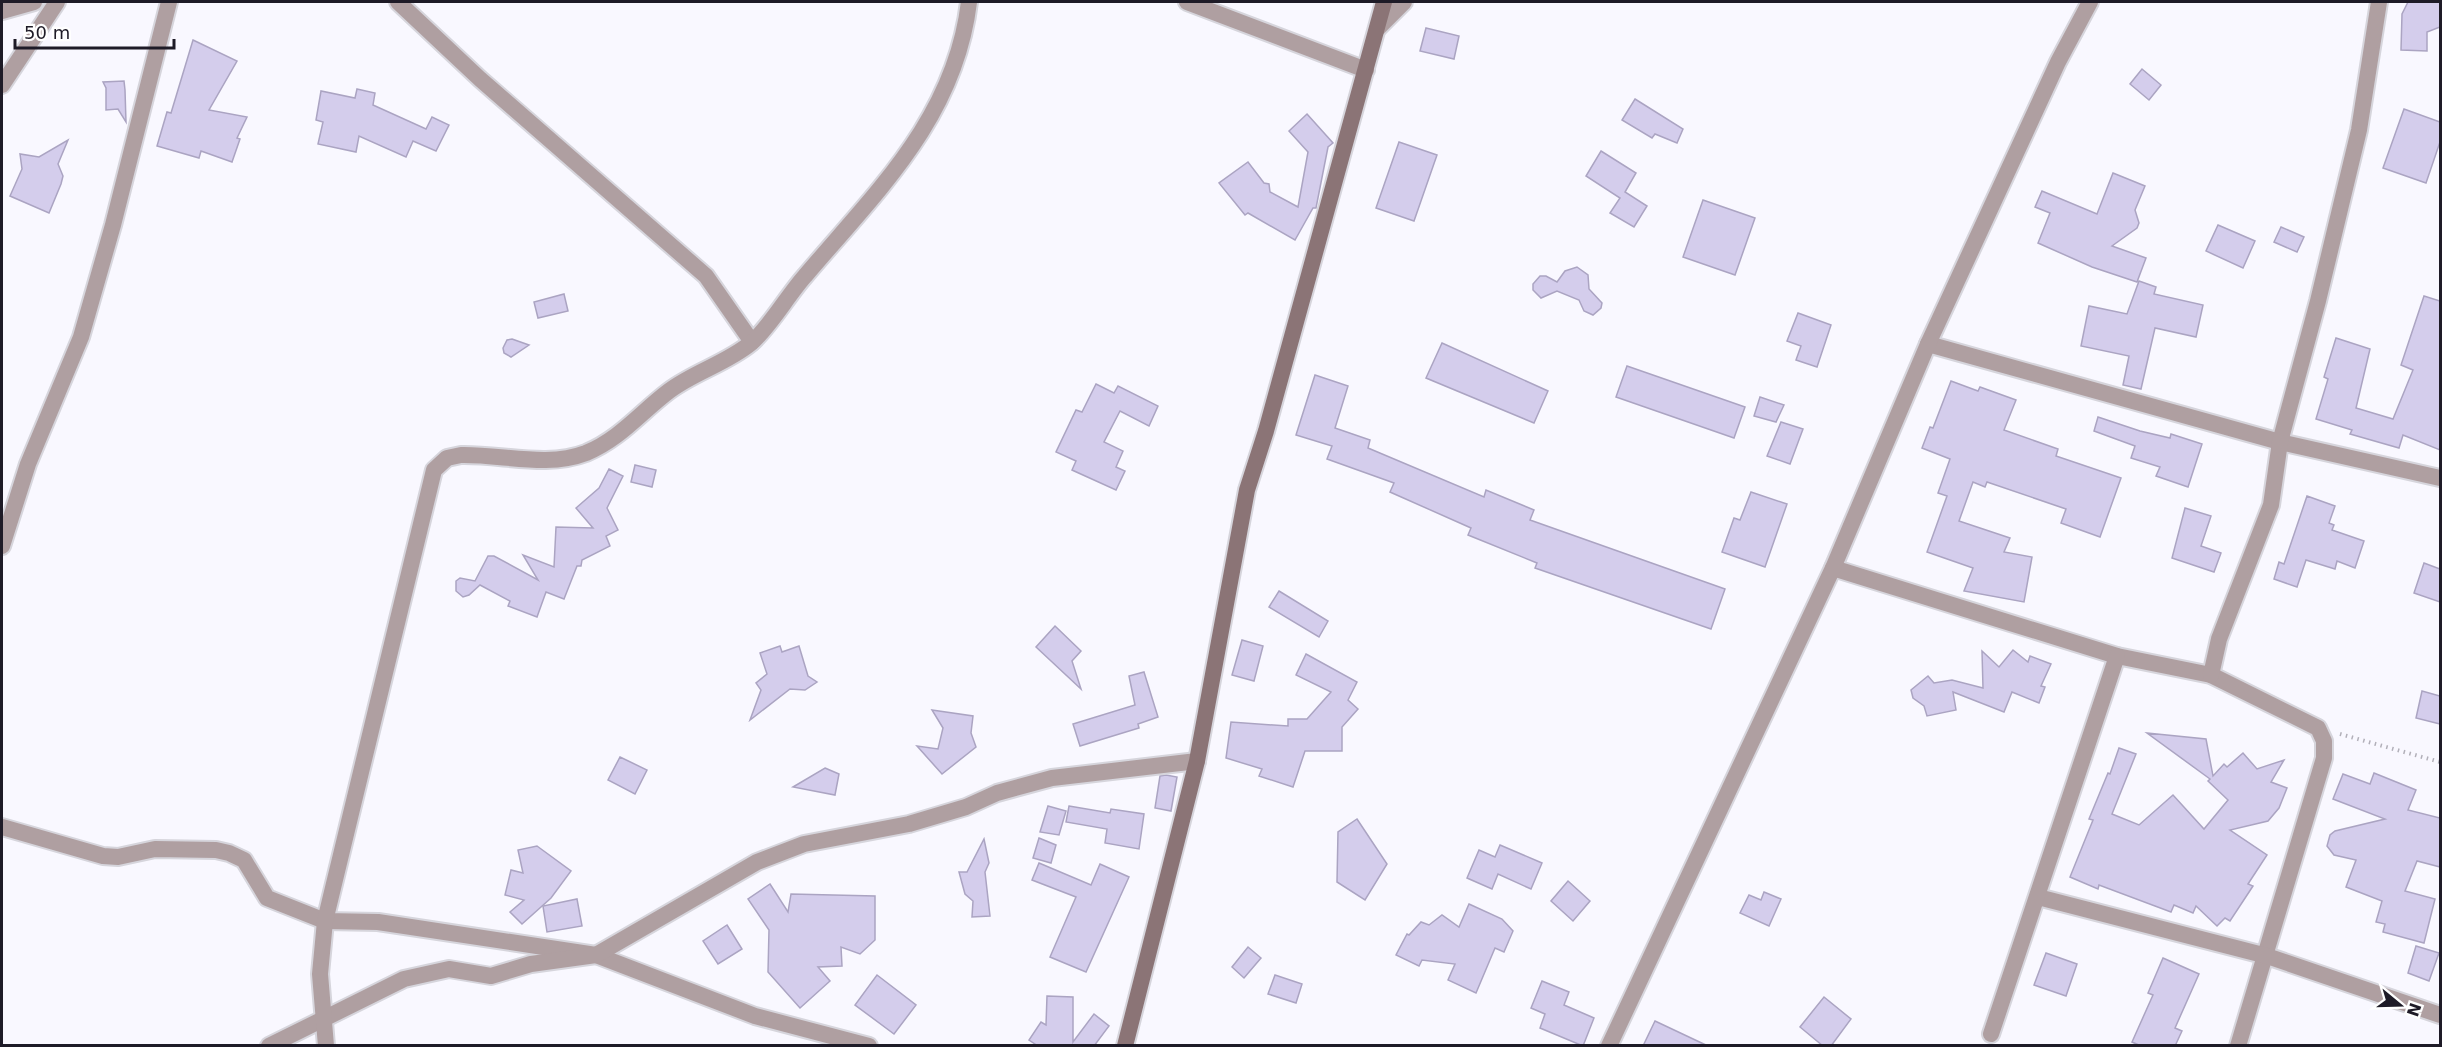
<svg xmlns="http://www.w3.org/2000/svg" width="2442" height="1047" font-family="'DejaVu Sans',sans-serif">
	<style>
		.building { fill: #d4cdec; stroke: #aba4c2; stroke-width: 1.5 }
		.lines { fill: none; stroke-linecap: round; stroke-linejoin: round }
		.minor-casing { stroke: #d6d5dc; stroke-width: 20 }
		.secondary-casing { stroke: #d6d5dc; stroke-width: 20 }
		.path { stroke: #b2b0b9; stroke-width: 4; stroke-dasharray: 1.5 4.5; stroke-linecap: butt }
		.minor { stroke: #af9fa1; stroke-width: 16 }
		.secondary { stroke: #8b7476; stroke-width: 16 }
	</style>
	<rect width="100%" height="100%" fill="#f9f8ff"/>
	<g class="building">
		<polygon points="2408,2 2440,2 2440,27 2427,32 2427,51 2401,50 2402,14"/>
		<polygon points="1426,28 1459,36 1454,59 1420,51"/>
		<polygon points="193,40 237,61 209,110 247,117 237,138 240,139 232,162 201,151 199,158 157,146 167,112 171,113"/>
		<polygon points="2142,69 2161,85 2149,100 2130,84"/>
		<polygon points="124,81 125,90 126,122 118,109 106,110 106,88 103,82"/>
		<polygon points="357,89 375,93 373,105 426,129 432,117 449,125 436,151 413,141 406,157 359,136 356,152 318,144 323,122 316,120 321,91 355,98"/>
		<polygon points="1635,99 1683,129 1677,143 1655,134 1652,138 1622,120"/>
		<polygon points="2404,109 2440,122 2440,142 2426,183 2383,168"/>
		<polygon points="1307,114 1333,143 1328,147 1316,208 1313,208 1295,240 1248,213 1245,215 1219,183 1248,162 1264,183 1269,184 1270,192 1298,207 1308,152 1289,131"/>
		<polygon points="68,140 58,164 63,176 61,184 49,213 10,196 22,169 20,154 39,157"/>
		<polygon points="1399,142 1437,155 1414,221 1376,208"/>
		<polygon points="1601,151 1636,173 1625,192 1647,206 1634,227 1610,213 1620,198 1586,176"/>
		<polygon points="2113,173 2145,186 2135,210 2139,223 2137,228 2112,246 2146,258 2137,282 2092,267 2038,243 2050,213 2035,207 2042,191 2097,214"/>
		<polygon points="1703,200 1755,218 1735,275 1683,257"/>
		<polygon points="2218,225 2255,241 2243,268 2206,251"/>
		<polygon points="2281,227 2304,237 2297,252 2274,242"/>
		<polygon points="1577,267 1588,275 1589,289 1602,303 1601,308 1593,315 1584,311 1579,300 1557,291 1541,298 1533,290 1533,284 1540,276 1546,276 1557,282 1565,271"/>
		<polygon points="2139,281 2156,287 2154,294 2203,305 2196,337 2155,328 2141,389 2123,385 2129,356 2081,346 2089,306 2127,314"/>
		<polygon points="564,294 568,311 538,318 534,302"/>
		<polygon points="2424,296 2440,301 2440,450 2403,435 2399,448 2350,434 2352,430 2316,419 2328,379 2324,377 2336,338 2370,349 2356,408 2393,419 2413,370 2401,365"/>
		<polygon points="1798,313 1831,325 1817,367 1796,360 1801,346 1787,341"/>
		<polygon points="512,339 529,345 511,357 504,353 503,348 507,340"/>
		<polygon points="1442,343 1548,391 1534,423 1426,378"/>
		<polygon points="1627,366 1745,407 1734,438 1616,397"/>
		<polygon points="1315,375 1348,386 1335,428 1370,440 1368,448 1484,497 1486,490 1534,510 1530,520 1725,589 1711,629 1535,568 1537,563 1468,535 1471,528 1390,492 1394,483 1327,459 1332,446 1296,435"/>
		<polygon points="1951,381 1978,391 1980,387 2016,400 2004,430 2058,449 2056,456 2121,478 2100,537 2061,523 2066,509 1987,482 1985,487 1973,482 1959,521 2010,538 2004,552 2032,557 2024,602 1964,591 1973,568 1927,552 1947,496 1938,493 1950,459 1922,448 1930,427 1933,428"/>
		<polygon points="1096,384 1114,393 1118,386 1158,406 1149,426 1120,411 1104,442 1123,451 1116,467 1125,471 1116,490 1072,470 1076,461 1056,452 1076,410 1082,412"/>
		<polygon points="1760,397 1784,405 1776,422 1754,416"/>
		<polygon points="2098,417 2140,431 2170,438 2171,434 2202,444 2188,487 2156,476 2160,467 2131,458 2135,446 2094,431"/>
		<polygon points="1781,422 1803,429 1790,464 1767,456"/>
		<polygon points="635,465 656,470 652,487 631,482"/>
		<polygon points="609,469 623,476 607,508 618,530 606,536 610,546 582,560 581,566 577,566 564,599 546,592 537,617 508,606 510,601 480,585 469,595 463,597 456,591 456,581 460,578 475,581 488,556 494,556 538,580 523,555 554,567 556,527 593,528 576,508 599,488"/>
		<polygon points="1751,492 1787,504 1765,567 1722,552 1734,518 1740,520"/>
		<polygon points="2307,496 2335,506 2329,523 2334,525 2332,530 2364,541 2355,568 2337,561 2335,569 2306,560 2297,587 2274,579 2279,562 2284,564"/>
		<polygon points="2185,508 2211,516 2201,546 2221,553 2214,572 2172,558"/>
		<polygon points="2424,563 2440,569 2440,602 2414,593"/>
		<polygon points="1279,591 1328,621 1319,637 1269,607"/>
		<polygon points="1055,626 1081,651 1072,661 1081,689 1036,647"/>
		<polygon points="1242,640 1263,646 1254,681 1232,675"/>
		<polygon points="780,646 782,652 799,646 808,676 817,682 805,690 790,689 750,720 761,690 756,683 767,674 760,653"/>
		<polygon points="2013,650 2028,662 2030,656 2051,664 2041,686 2045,687 2039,703 2012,692 2004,712 1953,692 1956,710 1927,716 1924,706 1913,698 1911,690 1928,676 1934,683 1952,680 1983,688 1982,651 1999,667"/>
		<polygon points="1306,654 1357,682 1348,700 1358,709 1342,727 1342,751 1305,751 1293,787 1259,776 1262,769 1226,758 1231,722 1288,726 1288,719 1307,719 1331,692 1296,675"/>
		<polygon points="1144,672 1158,717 1138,724 1139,728 1080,746 1073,724 1135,705 1129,676"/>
		<polygon points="2422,691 2440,696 2440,724 2416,718"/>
		<polygon points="932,710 973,716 971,733 976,747 942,774 917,746 938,749 943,728"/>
		<polygon points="2147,733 2206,739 2213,776 2224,764 2227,767 2243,753 2257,769 2284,760 2271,782 2287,788 2279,808 2268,821 2230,830 2267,855 2248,884 2253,886 2230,921 2225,918 2217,926 2196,906 2193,913 2174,905 2171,912 2099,885 2098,889 2070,877 2093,820 2089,819 2108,773 2110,774 2119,748 2136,754 2112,814 2139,825 2173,795 2204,829 2228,800 2208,781 2210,779"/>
		<polygon points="620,757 647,770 635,794 608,780"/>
		<polygon points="825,768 839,774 835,795 793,787"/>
		<polygon points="2374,773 2416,790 2408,810 2440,818 2440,867 2417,861 2405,891 2435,899 2424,943 2383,932 2385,924 2376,922 2382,901 2346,887 2356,860 2334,855 2327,846 2330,835 2335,831 2385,819 2333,799 2343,774 2370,784"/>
		<polygon points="1166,775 1177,777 1171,811 1155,808 1160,776"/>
		<polygon points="1048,806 1066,811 1059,835 1040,832"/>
		<polygon points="1069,806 1110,813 1111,809 1144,814 1139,849 1105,843 1107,829 1066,822"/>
		<polygon points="1357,819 1387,864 1365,900 1337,882 1338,832"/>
		<polygon points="1039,838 1056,845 1051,863 1033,858"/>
		<polygon points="984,839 989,863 985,872 990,916 972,917 973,901 965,894 959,872 967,872"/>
		<polygon points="1500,845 1542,863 1531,889 1498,874 1492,889 1467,878 1479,850 1495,857"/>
		<polygon points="537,846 571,871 551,898 522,924 510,912 524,900 505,895 511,870 523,873 518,850"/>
		<polygon points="1039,863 1091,885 1100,864 1129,877 1086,972 1050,957 1076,897 1032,880"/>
		<polygon points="1568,881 1590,901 1573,921 1551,901"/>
		<polygon points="770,884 788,912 791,894 875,896 875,940 860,954 841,947 842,966 818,967 830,981 800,1008 768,972 769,930 748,899"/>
		<polygon points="1764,892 1781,899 1769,926 1740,913 1749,895 1761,900"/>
		<polygon points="577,899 582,926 547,932 543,906"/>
		<polygon points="1469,904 1502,919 1513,931 1504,952 1495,948 1476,993 1448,980 1455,964 1422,960 1419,966 1396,955 1407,934 1409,935 1421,922 1429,925 1442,915 1459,927"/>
		<polygon points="727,925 742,949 718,964 703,941"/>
		<polygon points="2416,946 2439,953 2429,981 2408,973"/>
		<polygon points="1248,947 1261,958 1244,978 1232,967"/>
		<polygon points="2046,953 2077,964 2066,996 2034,985"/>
		<polygon points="2163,958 2199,974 2175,1028 2182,1031 2175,1046 2141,1046 2132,1042 2153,995 2148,993"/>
		<polygon points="877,975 916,1005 894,1034 855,1005"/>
		<polygon points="1275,975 1302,984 1296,1003 1268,994"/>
		<polygon points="1542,981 1569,992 1564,1005 1594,1018 1583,1046 1540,1028 1545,1014 1531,1008"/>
		<polygon points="1047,996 1073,997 1073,1042 1094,1014 1109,1026 1094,1046 1038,1046 1029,1040 1041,1022 1046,1025"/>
		<polygon points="1824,997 1851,1019 1831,1046 1823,1046 1800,1027"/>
		<polygon points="1655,1021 1708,1046 1643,1046"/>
	</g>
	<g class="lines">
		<g class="minor-casing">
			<g id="minor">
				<polyline points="398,2 480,79 706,276 752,342"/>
				<polyline points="1187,2 1366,70"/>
				<polyline points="2,11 34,2"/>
				<polyline points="1377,29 1404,2"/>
				<polyline points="2,85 57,2"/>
				<polyline points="1928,344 2280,442 2440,478"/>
				<polyline points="2,546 28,464 81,337 113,225 169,2"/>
				<polyline points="1833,568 2117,656 2211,675 2318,728 2324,741 2324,758 2238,1046"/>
				<polyline points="2211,675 2219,639 2271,505 2280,442 2318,301 2359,130 2379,2"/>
				<polyline points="2,827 103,856 118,857 155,849 216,850 229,853 244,860 267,898 325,921 378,922 596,955 755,1016 869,1046"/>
				<polyline points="2038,897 2267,956 2440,1015"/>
				<polyline points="1991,1034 2117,656"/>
				<polyline points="269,1046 404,979 449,969 491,976 531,964 596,955 757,862 804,844 909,824 966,807 997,793 1052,778 1197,761"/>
				<path d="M326 1046 320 974 325 921 434 470 447 458 461 455C502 454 547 468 586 453 620 439 641 412 669 391 694 372 727 363 751 343 769 328 788 295 805 276 877 191 955 118 969 2"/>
				<polyline points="1609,1046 1833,568 1928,344 2058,62 2090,2"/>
			</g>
		</g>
		<g class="secondary-casing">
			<polyline id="secondary" points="1125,1046 1197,761 1247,490 1266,431 1384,2"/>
		</g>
		<polyline class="path" points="2340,734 2440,762"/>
		<use href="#minor" class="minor"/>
		<use href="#secondary" class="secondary"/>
	</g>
	<rect width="2442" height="1047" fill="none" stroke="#1e1b27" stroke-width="6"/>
	<g transform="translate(2400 1005) rotate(109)" stroke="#ffffff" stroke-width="4.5" paint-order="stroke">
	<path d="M0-4.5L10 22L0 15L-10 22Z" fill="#1e1b27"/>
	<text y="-9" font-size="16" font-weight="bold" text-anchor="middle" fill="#1e1b27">N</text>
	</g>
	<path d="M15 39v9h159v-9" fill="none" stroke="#1e1b27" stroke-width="3"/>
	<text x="24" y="39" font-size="18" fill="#1e1b27" stroke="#ffffff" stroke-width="4.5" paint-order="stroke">50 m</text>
</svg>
